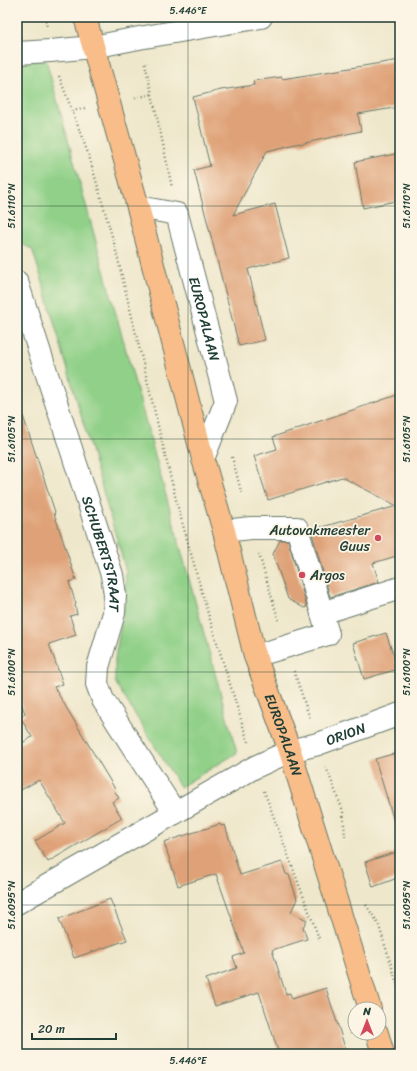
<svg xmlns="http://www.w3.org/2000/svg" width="417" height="1071" font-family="Sriracha,sans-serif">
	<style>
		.green { fill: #90d088; stroke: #58865e }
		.building { fill: #dfa278 }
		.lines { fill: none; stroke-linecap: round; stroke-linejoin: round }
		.minor-casing { stroke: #677869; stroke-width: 24 }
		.major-casing { stroke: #677869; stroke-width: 24 }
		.path { stroke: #677869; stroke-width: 2.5; stroke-dasharray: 1 3; stroke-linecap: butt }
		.minor { stroke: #fff; stroke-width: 22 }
		.major { stroke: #f8bd89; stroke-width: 22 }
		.ticks { fill: none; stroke: #1f3d34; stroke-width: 1; stroke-opacity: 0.45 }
		.poi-dot { fill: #d1495b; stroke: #fcf5e5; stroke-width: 1.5 }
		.labels { text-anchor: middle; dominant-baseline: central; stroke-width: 3.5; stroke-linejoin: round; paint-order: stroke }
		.street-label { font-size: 14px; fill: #1f3d34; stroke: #fcf5e5 }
		.poi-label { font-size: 14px; fill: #1f3d34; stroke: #fcf5e5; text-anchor: end }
		.neatline { fill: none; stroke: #1f3d34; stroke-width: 1.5 }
		.ticks-label { font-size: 10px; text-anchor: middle; fill: #1f3d34 }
	</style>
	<rect width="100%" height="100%" fill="#fcf5e5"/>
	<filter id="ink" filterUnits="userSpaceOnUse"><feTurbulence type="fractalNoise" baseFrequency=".025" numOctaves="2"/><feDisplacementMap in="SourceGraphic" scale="8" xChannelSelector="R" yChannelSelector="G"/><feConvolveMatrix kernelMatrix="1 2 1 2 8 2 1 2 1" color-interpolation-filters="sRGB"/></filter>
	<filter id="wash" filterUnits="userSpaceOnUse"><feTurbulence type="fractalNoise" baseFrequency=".012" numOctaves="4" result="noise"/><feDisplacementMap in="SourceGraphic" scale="16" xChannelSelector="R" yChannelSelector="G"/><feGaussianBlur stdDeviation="0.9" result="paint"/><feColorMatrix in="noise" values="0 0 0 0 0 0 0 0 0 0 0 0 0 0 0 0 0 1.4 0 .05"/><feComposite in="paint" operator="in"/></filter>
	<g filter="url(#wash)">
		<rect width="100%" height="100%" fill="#eee7cb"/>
		<polygon class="green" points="37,60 46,60 237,753 180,787 115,682 115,658 124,608 126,571 41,277 32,249 17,242 17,64"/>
		<g id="blocks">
			<g class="building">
				<polygon points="400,60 400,107 358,114 361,131 300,144 300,143 267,151 233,215 275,204 289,258 248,269 265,340 239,346 194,170 210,166 193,97 221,90 254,85 253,81 282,77 282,79"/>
				<polygon points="400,153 400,200 363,208 355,162"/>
				<polygon points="400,394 400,555 373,563 379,582 330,597 311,530 397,506 342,477 268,500 254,456 277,449 273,437"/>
				<polygon points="17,410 21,410 55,512 54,513 76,580 69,582 76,604 75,605 77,614 70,616 76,635 49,644 63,684 54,687 115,789 114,790 119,798 112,802 122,818 48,862 35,841 65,823 39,780 17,792 17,746 32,737 20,717 25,714 17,690"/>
				<polygon points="280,540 288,540 307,607 304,608 288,599 273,554"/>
				<polygon points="386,633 398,669 364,679 353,643"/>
				<polygon points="400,752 400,823 395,824 375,759"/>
				<polygon points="220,824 221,826 225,825 240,875 282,862 286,874 289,875 297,899 291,912 307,920 303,927 307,939 272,950 286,994 290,993 292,999 326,988 347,1054 279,1054 259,992 215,1006 206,979 237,968 233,957 244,953 216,874 178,886 164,842"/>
				<polygon points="400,851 400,877 373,887 365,862"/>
				<polygon points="110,899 127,940 74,958 59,919"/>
			</g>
		</g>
	</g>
	<g filter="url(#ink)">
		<use href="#blocks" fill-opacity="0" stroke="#677869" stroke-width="1"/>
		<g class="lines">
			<g class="minor-casing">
				<g id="minor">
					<polyline points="17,53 50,51 93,47 139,38 261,17"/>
					<path id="s1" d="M138 207 177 214 226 401 203 459"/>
					<path id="s2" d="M17 282 112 575 115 595 114 613 98 667 97 684 103 700 175 813"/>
					<polyline points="224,531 251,528 297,528 328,634 255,656"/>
					<polyline points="322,613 400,588"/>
					<path id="s3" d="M17 903 255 767 290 751 318 744 400 714"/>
				</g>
			</g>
			<g class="major-casing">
				<g id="major">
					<path id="s4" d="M85 17 138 207 203 459 224 531 255 656 290 751 370 1009"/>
					<polyline points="377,1033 383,1054"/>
				</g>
			</g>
			<g class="path">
				<polyline points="45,17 47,27"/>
				<polyline points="145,63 163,144 172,188"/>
				<polyline points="59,76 89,156 114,243 177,504 206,607 248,742"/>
				<polyline points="135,98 152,94"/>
				<polyline points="72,111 85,108"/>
				<polyline points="232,457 242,495"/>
				<polyline points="259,554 279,622"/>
				<polyline points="294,671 310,719"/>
				<polyline points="326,767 343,811 345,837"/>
				<polyline points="264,791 320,941"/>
				<polyline points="366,905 378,923 400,993"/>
				<polyline points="347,1022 351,1034"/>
			</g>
			<use href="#minor" class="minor"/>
			<use href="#major" class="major"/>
		</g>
	</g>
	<path class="ticks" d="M188 17V1054M17 206H400M17 439H400M17 672H400M17 905H400"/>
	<g class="poi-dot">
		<circle cx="378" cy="538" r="4"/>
		<circle cx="302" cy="575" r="4"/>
	</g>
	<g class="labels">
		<g class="street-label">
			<text stroke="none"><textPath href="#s1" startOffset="148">EUROPALAAN</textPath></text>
			<text stroke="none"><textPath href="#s2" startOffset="285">SCHUBERTSTRAAT</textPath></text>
			<text stroke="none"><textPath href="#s3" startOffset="371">ORION</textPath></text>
			<text stroke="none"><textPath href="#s4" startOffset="745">EUROPALAAN</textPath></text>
		</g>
		<g class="poi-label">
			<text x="370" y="530">Autovakmeester<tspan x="370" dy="16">Guus</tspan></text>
			<text x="310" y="575" text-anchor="start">Argos</text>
		</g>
	</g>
	<rect width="417" height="1071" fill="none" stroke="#fcf5e5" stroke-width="44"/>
	<g transform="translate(367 1021)"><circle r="19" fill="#fcf5e5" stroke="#a4ab9e"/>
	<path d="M0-3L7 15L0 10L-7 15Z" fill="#d1495b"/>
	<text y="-6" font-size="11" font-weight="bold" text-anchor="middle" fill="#1f3d34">N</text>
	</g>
	<path d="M32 1033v6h84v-6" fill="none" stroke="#1f3d34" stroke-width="2"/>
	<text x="38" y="1033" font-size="12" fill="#1f3d34" stroke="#fcf5e5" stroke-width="3" paint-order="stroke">20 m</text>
	<rect x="22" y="22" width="373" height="1027" class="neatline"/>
	<g class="ticks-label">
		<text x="188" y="14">5.446°E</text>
		<text transform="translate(11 206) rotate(-90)" y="4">51.6110°N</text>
		<text transform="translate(406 206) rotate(-90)" y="4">51.6110°N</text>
		<text transform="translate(11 439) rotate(-90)" y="4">51.6105°N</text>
		<text transform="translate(406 439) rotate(-90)" y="4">51.6105°N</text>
		<text transform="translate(11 672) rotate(-90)" y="4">51.6100°N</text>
		<text transform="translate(406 672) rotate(-90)" y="4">51.6100°N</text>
		<text transform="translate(11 905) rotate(-90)" y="4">51.6095°N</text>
		<text transform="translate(406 905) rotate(-90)" y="4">51.6095°N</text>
		<text x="188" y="1064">5.446°E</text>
	</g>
</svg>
